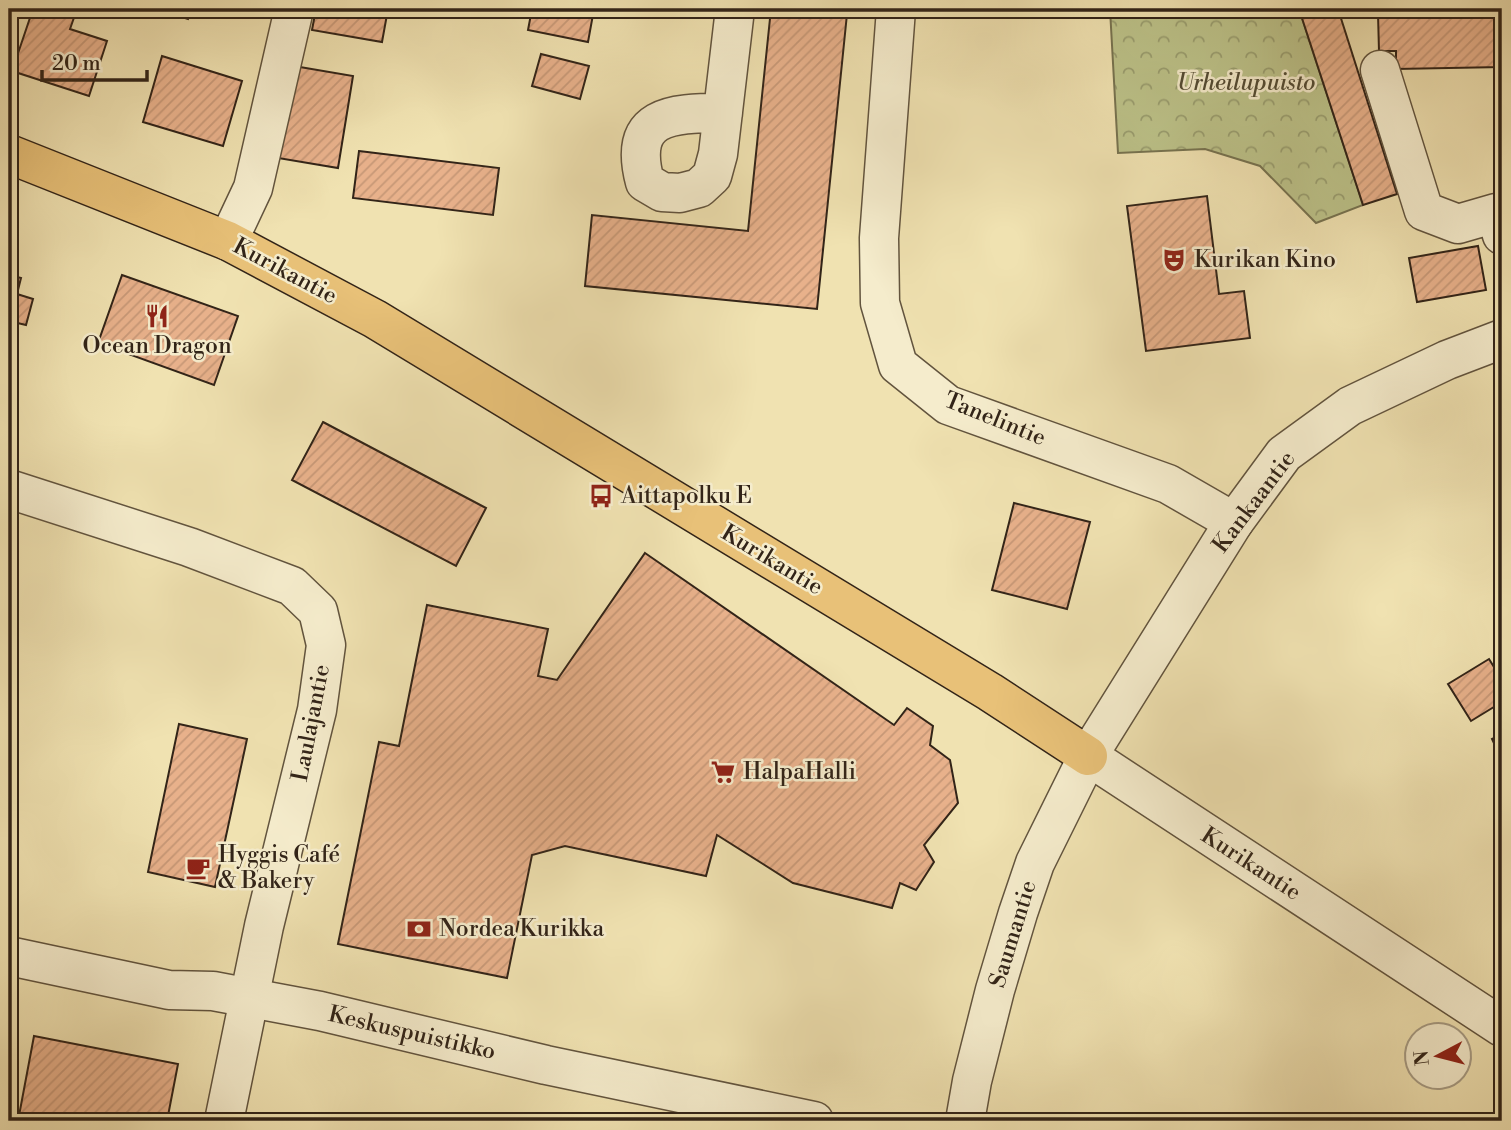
<svg xmlns="http://www.w3.org/2000/svg" width="1511" height="1130" font-family="'Libre Bodoni',serif">
	<style>
		.forest { fill: url(#forest-crowns); stroke: #777350; stroke-width: 2 }
		.building { fill: url(#building-hatch); stroke: #322418; stroke-width: 2 }
		.lines { fill: none; stroke-linecap: round; stroke-linejoin: round }
		.minor-casing { stroke: #62543e; stroke-width: 41 }
		.major-casing { stroke: #322418; stroke-width: 41 }
		.minor { stroke: #f5eccc; stroke-width: 38 }
		.major { stroke: #e8c178; stroke-width: 38 }
		.labels { text-anchor: middle; dominant-baseline: central; stroke-width: 5; stroke-linejoin: round; paint-order: stroke }
		.park-label { font-size: 23px; font-style: italic; fill: #544c34; stroke: #f5eccc }
		.poi-label { font-size: 23px; fill: #322418; stroke: #f5eccc; text-anchor: start }
		.street-label { font-size: 23px; fill: #322418; stroke: #f5eccc }
	</style>
	<defs>
		<pattern id="forest-crowns" width="20" height="18" patternUnits="userSpaceOnUse" patternTransform="scale(1.75)"><rect width="20" height="18" fill="#bcc289"/><path d="M2 6a3 3 0 1 1 6 0M12 15a3 3 0 1 1 6 0" fill="none" stroke="#999d6f"/></pattern>
		<pattern id="building-hatch" width="6" height="6" patternUnits="userSpaceOnUse" patternTransform="scale(1.75)"><rect width="6" height="6" fill="#e8b18b"/><path d="M-1 1l2-2M0 6l6-6M5 7l2-2" fill="none" stroke="#c79877"/></pattern>
	</defs>
	<rect width="100%" height="100%" fill="#f0e2b1"/>
	<filter id="stains"><feTurbulence type="fractalNoise" baseFrequency=".00286" numOctaves="4"/><feColorMatrix values="0 0 0 0 .2 0 0 0 0 .09 0 0 0 0 .02 0 0 0 .5 -.17"/></filter>
	<radialGradient id="worn" r=".72"><stop offset=".6" stop-color="#630" stop-opacity="0"/><stop offset="1" stop-color="#630" stop-opacity=".3"/></radialGradient>
	<polygon class="forest" points="1110,9 1299,9 1363,205 1316,223 1260,166 1205,149 1118,153"/>
	<g class="building">
		<polygon points="33,9 77,9 70,29 107,41 89,96 12,71"/>
		<polygon points="158,9 192,9 188,19"/>
		<polygon points="316,9 388,9 382,42 312,30"/>
		<polygon points="532,9 594,9 588,42 528,30"/>
		<polygon points="771,9 797,9 847,14 817,309 585,286 592,215 748,231"/>
		<polygon points="1299,9 1338,9 1397,194 1363,205"/>
		<polygon points="1391,9 1502,9 1502,67 1396,69 1396,51 1379,51 1378,14 1391,14"/>
		<polygon points="541,54 589,66 580,99 532,86"/>
		<polygon points="162,56 242,81 223,146 143,122"/>
		<polygon points="294,66 353,76 338,168 278,158"/>
		<polygon points="359,151 499,168 493,215 353,198"/>
		<polygon points="1207,196 1219,294 1244,291 1250,338 1146,351 1127,206"/>
		<polygon points="1478,246 1486,290 1417,302 1409,258"/>
		<polygon points="9,275 21,278 17,294 33,299 26,325 9,321"/>
		<polygon points="122,275 238,316 214,385 98,343"/>
		<polygon points="323,422 486,508 456,566 292,480"/>
		<polygon points="1014,503 1090,522 1067,609 992,590"/>
		<polygon points="645,553 894,725 907,708 933,726 930,745 950,760 958,803 924,845 934,862 916,890 900,883 892,908 793,883 717,835 706,876 565,846 532,855 507,978 338,944 379,742 399,746 427,605 548,629 538,676 557,680"/>
		<polygon points="1489,659 1502,680 1502,702 1471,721 1448,684"/>
		<polygon points="179,724 247,739 215,887 148,872"/>
		<polygon points="1502,734 1502,760 1492,739"/>
		<polygon points="34,1036 178,1064 167,1121 18,1121"/>
	</g>
	<g class="lines">
		<g class="minor-casing">
			<g id="minor">
				<polyline points="896,9 879,238 880,303 898,365 948,405 1168,484 1234,522"/>
				<polyline points="1380,70 1424,211 1458,224 1496,213 1502,235"/>
				<path d="M723 113C670 113 627 115 645 182L662 192 680 193 699 188 712 176 718 154 735 9"/>
				<polyline points="228,241 253,188 294,9"/>
				<polyline points="9,489 189,547 292,586 318,611 326,645 317,710 264,926 224,1121"/>
				<polyline points="1088,756 1502,1027"/>
				<polyline points="9,956 169,990 213,991 320,1011 546,1065 814,1121"/>
				<polyline points="965,1121 972,1081 995,990 1018,913 1035,863 1088,756 1234,522 1284,454 1350,406 1447,360 1502,339"/>
			</g>
		</g>
		<g class="major-casing">
			<polyline id="major" points="9,154 228,241 375,319 990,692 1088,756"/>
		</g>
		<use href="#minor" class="minor"/>
		<use href="#major" class="major"/>
	</g>
	<defs>
		<g id="theatre-bare" transform="scale(1.89)"><path d="M-5-5.5Q0-4 5-5.5V0Q5 5 0 6Q-5 5-5 0ZM-3.3-2.5H-1v1.5H-3.3ZM1-2.5H3.3v1.5H1ZM-2.8 1Q0 5.5 2.8 1Z" fill="#8f2418" stroke="#f5eccc" stroke-width="2.5" paint-order="stroke"/></g>
		<g id="restaurant-bare" transform="scale(1.89)"><path d="M-5-6h1v4h1v-4h1v4h1v-4h1v5L-1.5 .5V6h-2V.5L-5-1ZM5-6V6H3V1.5H1.5Q1.5-4 5-6Z" fill="#8f2418" stroke="#f5eccc" stroke-width="2.5" paint-order="stroke"/></g>
		<g id="bus-bare" transform="scale(1.89)"><path d="M-5-6H5V4H4V6H2V4H-2V6H-4V4H-5ZM-3.5-4V0h7V-4ZM-3.5 1.2v1.5H-2V1.2ZM2 1.2v1.5H3.5V1.2Z" fill="#8f2418" stroke="#f5eccc" stroke-width="2.5" paint-order="stroke"/></g>
		<g id="supermarket-bare" transform="scale(1.89)"><path d="M-6-5.5h2.5l.6 2H6L4.5 2H-2.5L-4.4-4H-6ZM-1.5 3.2a1.3 1.3 0 1 0 .1 0ZM3 3.2a1.3 1.3 0 1 0 .1 0Z" fill="#8f2418" stroke="#f5eccc" stroke-width="2.5" paint-order="stroke"/></g>
		<g id="cafe-bare" transform="scale(1.89)"><path d="M-5.5-4.5H6V0H3Q3 3.5 0 3.5H-2.5Q-5.5 3.5-5.5 0ZM3-3.2v2h1.7v-2ZM-6 4.5H4V6H-6Z" fill="#8f2418" stroke="#f5eccc" stroke-width="2.5" paint-order="stroke"/></g>
		<g id="bank-bare" transform="scale(1.89)"><path d="M-6-4H6V4H-6ZM0-2.3a2.3 2.3 0 1 0 0 4.6a2.3 2.3 0 1 0 0-4.6Z" fill="#8f2418" stroke="#f5eccc" stroke-width="2.5" paint-order="stroke"/></g>
	</defs>
	<g fill-rule="evenodd">
		<use href="#theatre-bare" x="1174" y="260"/>
		<use href="#restaurant-bare" x="157" y="316"/>
		<use href="#bus-bare" x="601" y="496"/>
		<use href="#supermarket-bare" x="723" y="772"/>
		<use href="#cafe-bare" x="198" y="868"/>
		<use href="#bank-bare" x="419" y="929"/>
	</g>
	<g class="labels">
		<g class="park-label">
			<text x="1246" y="83">Urheilupuisto</text>
		</g>
		<g class="poi-label">
			<text x="1194" y="260">Kurikan Kino</text>
			<text x="157" y="346" text-anchor="middle">Ocean Dragon</text>
			<text x="621" y="496">Aittapolku E</text>
			<text x="743" y="772">HalpaHalli</text>
			<text x="218" y="855">Hyggis Café<tspan x="218" dy="26">&amp; Bakery</tspan></text>
			<text x="439" y="929">Nordea Kurikka</text>
		</g>
		<g class="street-label">
			<text transform="translate(285 271) rotate(28)">Kurikantie</text>
			<text transform="translate(995 419) rotate(22)">Tanelintie</text>
			<text transform="translate(1254 502) rotate(-53)">Kankaantie</text>
			<text transform="translate(772 560) rotate(31)">Kurikantie</text>
			<text transform="translate(311 723) rotate(-79)">Laulajantie</text>
			<text transform="translate(1251 864) rotate(33)">Kurikantie</text>
			<text transform="translate(1013 934) rotate(-73)">Saumantie</text>
			<text transform="translate(412 1033) rotate(13)">Keskuspuistikko</text>
		</g>
	</g>
	<rect width="1511" height="1130" fill="none" stroke="#f0e2b1" stroke-width="35"/>
	<rect x="10" y="10" width="1490" height="1109" fill="none" stroke="#322418" stroke-width="3.5"/>
	<rect x="18" y="18" width="1476" height="1095" fill="none" stroke="#322418" stroke-width="2"/>
	<g transform="translate(1438 1056) rotate(263)"><circle r="33" fill="#f5eccc" stroke="#a79c84" stroke-width="2"/>
	<path d="M0-5L12 26L0 18L-12 26Z" fill="#8f2418"/>
	<text y="-10" font-size="19" font-weight="bold" text-anchor="middle" fill="#322418">N</text>
	</g>
	<path d="M42 70v10h105v-10" fill="none" stroke="#322418" stroke-width="3.5"/>
	<text x="52" y="70" font-size="21" fill="#322418" stroke="#f5eccc" stroke-width="5" paint-order="stroke">20 m</text>
	<rect width="100%" height="100%" filter="url(#stains)"/>
	<rect width="100%" height="100%" fill="url(#worn)"/>
</svg>
